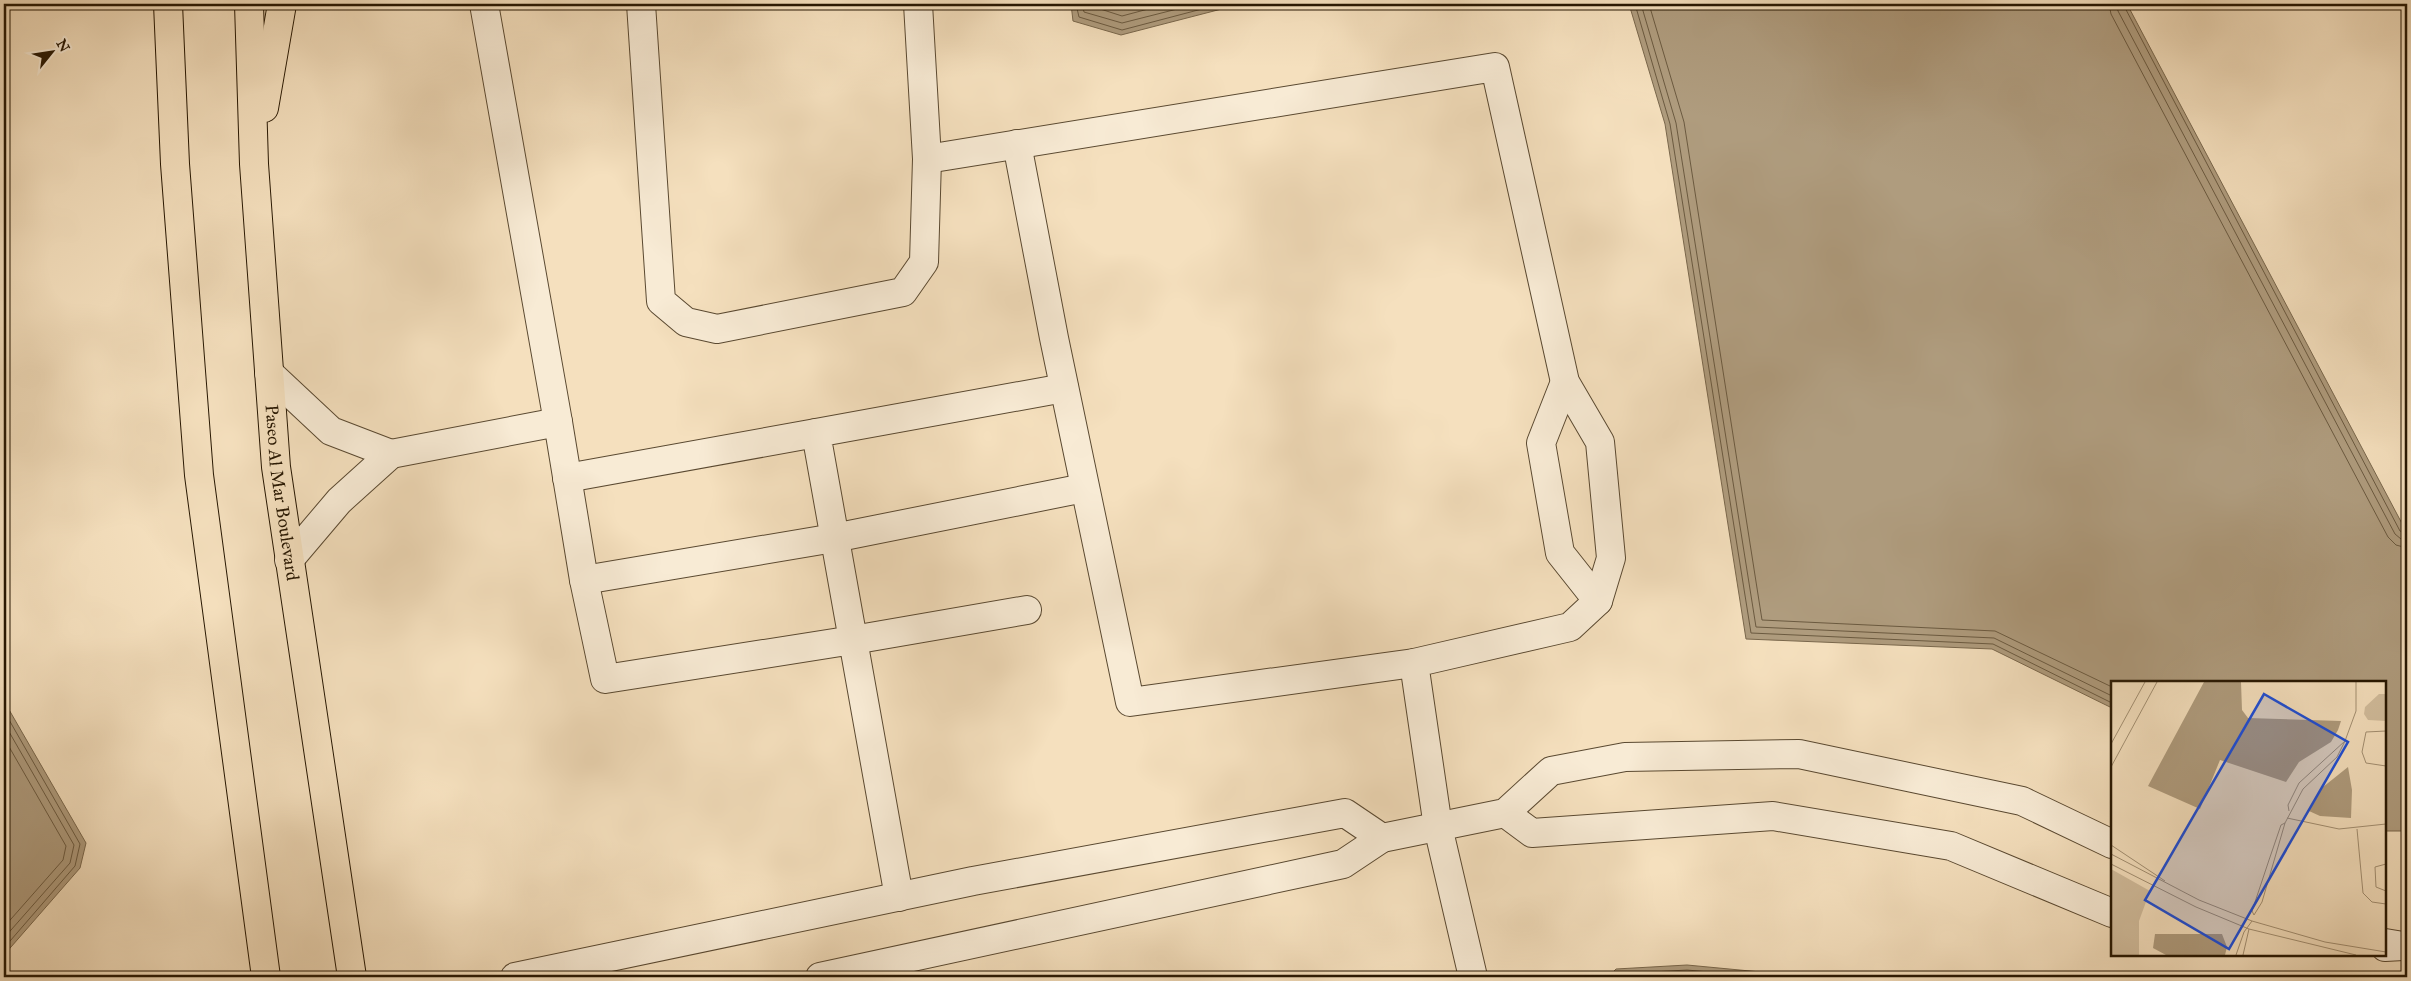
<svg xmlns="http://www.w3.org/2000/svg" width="2411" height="981" font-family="'IM FELL Great Primer',serif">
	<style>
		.water { fill: #af9c7e; stroke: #79674c }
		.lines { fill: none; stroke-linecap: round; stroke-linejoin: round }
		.shore { stroke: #6b5a40; stroke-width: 1 }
		.minor-casing { stroke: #5a4931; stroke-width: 30 }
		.major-casing { stroke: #271702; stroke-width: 30 }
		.minor { stroke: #f8ebd5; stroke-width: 28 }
		.major { stroke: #f5e0be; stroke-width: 28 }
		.labels { text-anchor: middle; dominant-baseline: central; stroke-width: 5; stroke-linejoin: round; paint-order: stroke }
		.street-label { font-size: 18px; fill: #271702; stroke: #f8ebd5 }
		.inset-road { fill: none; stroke: #a39073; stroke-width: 1 }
		.view { fill: #1d4ed8; fill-opacity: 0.15; stroke: #1d4ed8; stroke-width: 2.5 }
		.inset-edge { fill: none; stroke: #271702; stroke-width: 2.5 }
	</style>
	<rect width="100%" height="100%" fill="#f5e0be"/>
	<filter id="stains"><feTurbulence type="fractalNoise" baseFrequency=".004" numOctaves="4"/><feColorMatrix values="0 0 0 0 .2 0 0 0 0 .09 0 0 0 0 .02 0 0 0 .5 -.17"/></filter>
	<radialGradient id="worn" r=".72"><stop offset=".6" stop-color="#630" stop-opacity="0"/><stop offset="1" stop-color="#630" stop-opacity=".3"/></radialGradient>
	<g class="water">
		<polygon points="1071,4 1241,4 1121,35 1073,21"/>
		<polygon points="1629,4 2127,4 2407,533 2407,831 2385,831 2385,682 2112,682 2112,708 1992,649 1746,639 1665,124"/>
		<polygon points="4,701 86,843 80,868 4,955"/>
		<polygon points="1687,965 1813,977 1608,977 1616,969"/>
	</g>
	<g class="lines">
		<g class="shore">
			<polyline points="1076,4 1079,17 1122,30 1221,4"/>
			<polyline points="1082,4 1084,12 1122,23 1197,4"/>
			<polyline points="1090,4 1091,6 1122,16 1167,4"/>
			<polyline points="1635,4 1670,124 1751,633 1993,644 2112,703"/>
			<polyline points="1641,4 1676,123 1756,627 1994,638 2112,696"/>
			<polyline points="1649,4 1684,122 1762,620 1995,631 2112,687"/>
			<polyline points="2109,4 2111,14 2388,537 2396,545 2407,548"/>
			<polyline points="2116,4 2118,11 2395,534 2401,539 2407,540"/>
			<polyline points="2123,4 2400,531 2407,534"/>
			<polyline points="4,711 80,844 75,866 4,948"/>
			<polyline points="4,723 74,845 70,863 4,938"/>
			<polyline points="4,738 66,846 63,860 4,927"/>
			<polyline points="1615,977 1619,974 1687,970 1762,977"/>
		</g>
		<g class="minor-casing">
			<g id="minor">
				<polyline points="484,4 558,422"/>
				<polyline points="641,4 661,301 686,322 717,329 903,292 924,262 927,159"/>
				<polyline points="918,4 927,159 1495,67 1565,382 1600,442 1611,558 1598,601 1570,627 1414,663 1438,827 1473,977"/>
				<polyline points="1017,144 1054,338 1130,702 1414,663"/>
				<polyline points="269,373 331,431 391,454 339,501 289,560"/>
				<polyline points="1565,382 1541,443 1560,553 1598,601"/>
				<polyline points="391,454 558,422 584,580 605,679 853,640 899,897"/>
				<polyline points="567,478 816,433"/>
				<polyline points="584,580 834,538 1084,488"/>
				<polyline points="1027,610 853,640 816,433 1064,388"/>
				<polyline points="1505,813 1532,833 1773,816 1951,846 2112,913"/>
				<polyline points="1382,838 1505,813 1551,771 1625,757 1799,754 2022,801 2112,844"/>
				<polyline points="2385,943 2403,946 2385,947"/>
				<polyline points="515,977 973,881 1345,813 1382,838 1343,864 820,977"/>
			</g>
		</g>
		<g class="major-casing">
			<g id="major">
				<polyline points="168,4 175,164 199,475 266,977"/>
				<path id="s1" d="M249 4 254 164 276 467 352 977"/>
				<polyline points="264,108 282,4"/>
			</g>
		</g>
		<use href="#minor" class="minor"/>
		<use href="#major" class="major"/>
	</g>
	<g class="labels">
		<g class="street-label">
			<text stroke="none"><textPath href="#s1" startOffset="490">Paseo Al Mar Boulevard</textPath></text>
		</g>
	</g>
	<g transform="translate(2111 681)">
		<rect width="275" height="275" fill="#f5e0be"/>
		<path d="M268 13H275V40L257 39 253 33 254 26ZM0 188 39 210 28 240V274H0Z" fill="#d2be9e"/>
		<path d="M93 1H130L131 29 137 37 230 40 227 49 220 61 188 81 175 101 109 79 89 128 37 105ZM237 86 241 109 240 137 209 135 198 130 212 106ZM44 253H111L116 266 114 274H55L42 267Z" fill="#af9c7e"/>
		<path class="inset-road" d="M275 50 255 51 251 71 255 82 275 85V104M234 60 245 30V1M0 63 34 1M0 86 46 1M176 137 228 148 275 143M174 142 192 108 226 76 234 60 188 102 177 124 178 130M174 142 151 221 143 234 141 230 158 179 170 144ZM246 148 252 212 261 221 275 223M0 164 54 200M0 173 88 219 141 240 214 261 275 271M0 183 85 226 138 248 245 274M275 183 264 186 265 206 275 210M125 274 133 251 141 240M132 274 138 248"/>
		<path class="view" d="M153 13 237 61 118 268 34 219Z"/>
		<rect width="275" height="275" class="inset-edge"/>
	</g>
	<rect width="2411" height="981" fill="none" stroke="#f5e0be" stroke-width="20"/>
	<rect x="5" y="5" width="2401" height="971" fill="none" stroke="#271702" stroke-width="2.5"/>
	<rect x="10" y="10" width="2391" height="961" fill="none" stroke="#271702"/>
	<g transform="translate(52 52) rotate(60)" stroke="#f8ebd5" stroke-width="4" paint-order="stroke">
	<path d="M0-4L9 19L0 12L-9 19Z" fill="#271702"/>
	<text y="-8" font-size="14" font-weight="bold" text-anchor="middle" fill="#271702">N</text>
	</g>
	<rect width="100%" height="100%" filter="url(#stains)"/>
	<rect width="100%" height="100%" fill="url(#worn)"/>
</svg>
